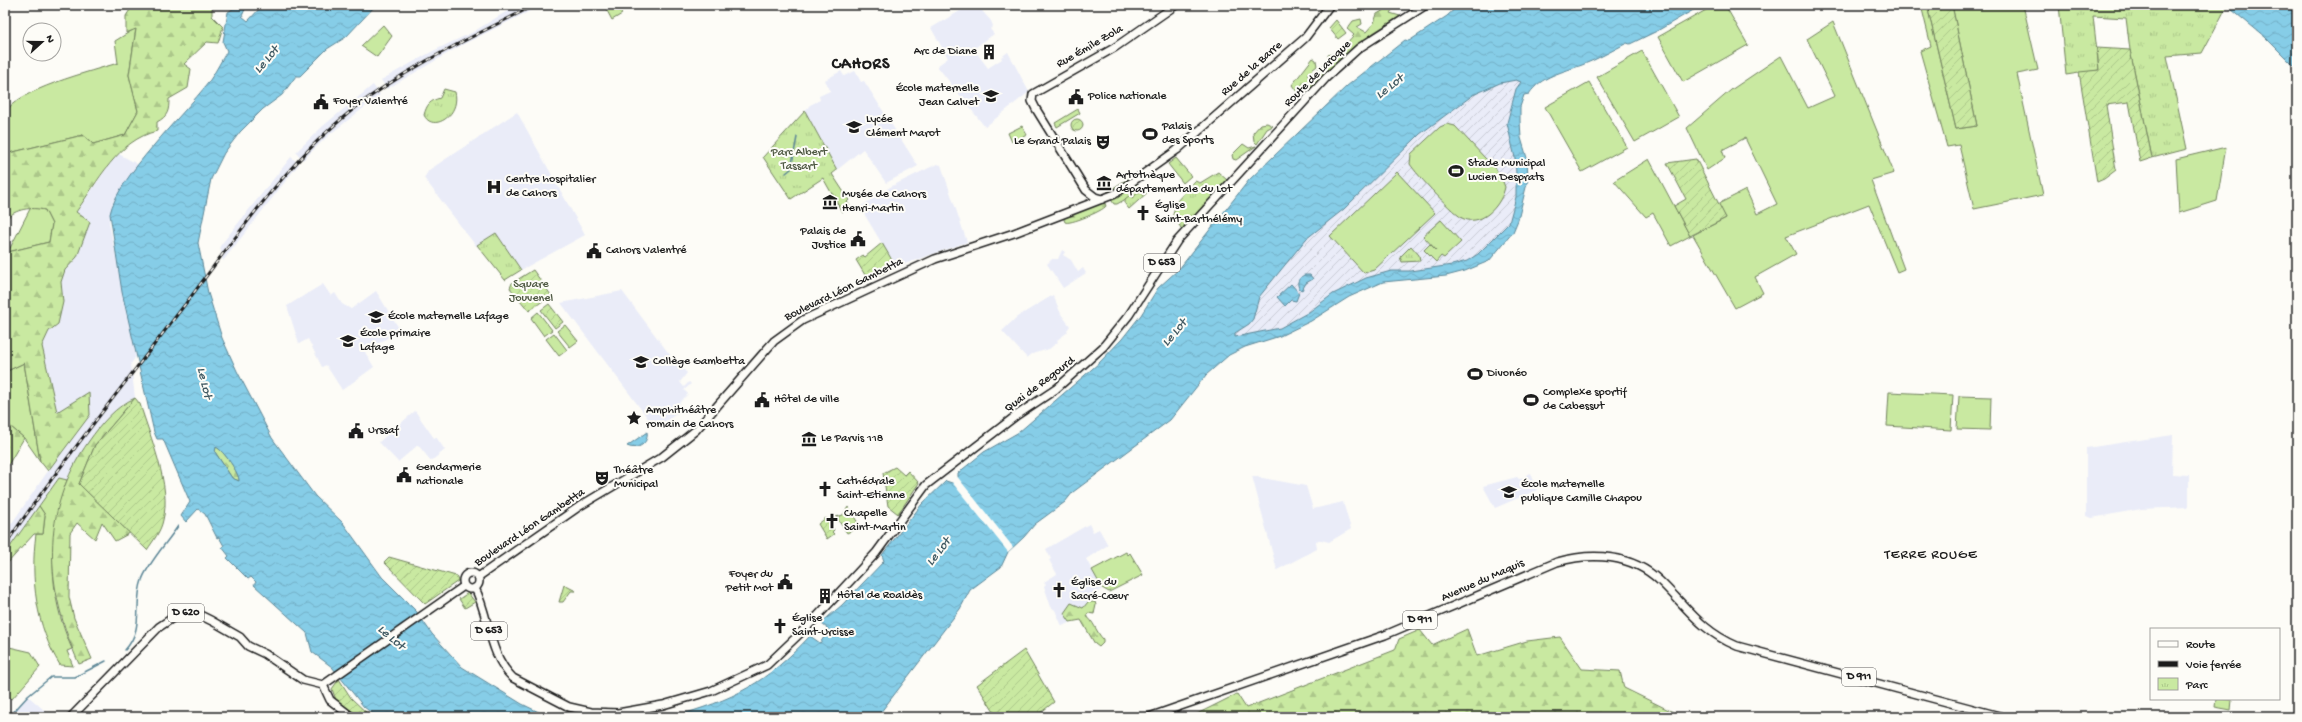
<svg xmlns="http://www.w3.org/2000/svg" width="2302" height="722" font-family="'Gochi Hand',sans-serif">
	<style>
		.built { fill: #eaecf8 }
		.industrial { fill: url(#industrial-furrows) }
		.grass { fill: #c9e9a1; stroke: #72825e }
		.forest { fill: url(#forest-firs); stroke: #72825e }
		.park { fill: url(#park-tufts); stroke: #72825e }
		.garden { fill: url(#garden-furrows); stroke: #72825e }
		.water { fill: url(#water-waves); stroke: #5c8696; fill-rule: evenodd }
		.pier { fill: #fdfcf7 }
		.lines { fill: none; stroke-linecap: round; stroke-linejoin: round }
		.stream { stroke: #5c8696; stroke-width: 1.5 }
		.major-casing { stroke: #1c1c1c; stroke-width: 10 }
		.major { stroke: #fdfcf7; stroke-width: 7 }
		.rail-casing { stroke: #1c1c1c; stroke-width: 3 }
		.rail { stroke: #fdfcf7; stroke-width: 1.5; stroke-dasharray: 4.5; stroke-linecap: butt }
		.labels { text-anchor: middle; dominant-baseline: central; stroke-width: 4; stroke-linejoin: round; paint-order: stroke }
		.shield { fill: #fdfcf7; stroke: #605f5e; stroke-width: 1 }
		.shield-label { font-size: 11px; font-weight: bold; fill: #1c1c1c }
		.street-label { font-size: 12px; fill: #1c1c1c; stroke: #fdfcf7 }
		.poi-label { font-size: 12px; fill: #1c1c1c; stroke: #fdfcf7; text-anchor: start }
		.park-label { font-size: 12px; fill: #505a44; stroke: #fdfcf7 }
		.water-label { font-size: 13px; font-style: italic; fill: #415a63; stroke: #fdfcf7 }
		.quarter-label { font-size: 14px; letter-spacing: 1px; fill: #1c1c1c; stroke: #fdfcf7 }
		.district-label { font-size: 16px; font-weight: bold; letter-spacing: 1px; fill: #1c1c1c; stroke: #fdfcf7 }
	</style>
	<defs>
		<pattern id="industrial-furrows" width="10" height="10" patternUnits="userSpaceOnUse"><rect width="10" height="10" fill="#eaecf8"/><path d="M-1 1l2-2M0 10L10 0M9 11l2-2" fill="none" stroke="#c8cad4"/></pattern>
		<pattern id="forest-firs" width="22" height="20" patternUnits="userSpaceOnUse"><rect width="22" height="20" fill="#c9e9a1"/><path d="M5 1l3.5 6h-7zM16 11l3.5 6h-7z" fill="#acc78a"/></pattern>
		<pattern id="park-tufts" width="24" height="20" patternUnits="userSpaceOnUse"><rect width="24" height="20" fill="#c9e9a1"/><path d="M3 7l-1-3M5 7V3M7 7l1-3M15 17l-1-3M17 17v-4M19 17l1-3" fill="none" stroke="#acc78a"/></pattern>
		<pattern id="garden-furrows" width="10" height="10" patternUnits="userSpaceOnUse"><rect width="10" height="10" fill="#c9e9a1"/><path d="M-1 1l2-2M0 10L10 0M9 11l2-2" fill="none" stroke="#acc78a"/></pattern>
		<pattern id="water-waves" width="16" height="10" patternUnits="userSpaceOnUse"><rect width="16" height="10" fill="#86cde7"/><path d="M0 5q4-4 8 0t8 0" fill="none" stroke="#73afc6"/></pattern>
	</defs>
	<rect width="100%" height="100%" fill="#fdfcf7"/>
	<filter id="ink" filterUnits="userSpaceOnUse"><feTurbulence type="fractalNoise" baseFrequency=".025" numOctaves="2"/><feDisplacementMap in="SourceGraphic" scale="8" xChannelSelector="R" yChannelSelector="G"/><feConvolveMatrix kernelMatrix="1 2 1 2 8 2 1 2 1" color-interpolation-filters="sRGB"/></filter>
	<g filter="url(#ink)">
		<g class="built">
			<polygon points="517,5 537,5 538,7 462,45 387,89 381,80 433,51 473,32"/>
			<polygon points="970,5 977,5 991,21 993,26 990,29 994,34 976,47 976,52 988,68 1002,59 1001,57 1008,52 1029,92 985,127 937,66 948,58 931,28"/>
			<polygon points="841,71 844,76 855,71 861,82 864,81 918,166 886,183 863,149 837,170 805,111 810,105 820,100 819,96 830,91 825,80"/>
			<polygon points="373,85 380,95 329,135 303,160 296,152 323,126"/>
			<polygon points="517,112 585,235 521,270 496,233 476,246 424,178 429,170"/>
			<polygon points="117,153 139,165 113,202 109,222 136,356 131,364 135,398 122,404 79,456 67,480 59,479 5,554 5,533 48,471 90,415 57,412 42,346 49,331 58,324 63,302 61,282 65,270 77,257 76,213"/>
			<polygon points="291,157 299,164 223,261 220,246"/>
			<polygon points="937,164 941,165 967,242 896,267 860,207 890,187"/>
			<polygon points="1062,250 1065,252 1063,255 1071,260 1078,272 1083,268 1086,273 1063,288 1047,264 1052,259 1058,259"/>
			<polygon points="323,284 331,296 335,293 342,304 351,309 376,291 400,330 365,352 374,367 342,390 326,365 322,367 308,339 299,344 287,306"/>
			<polygon points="622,291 670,355 687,373 680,382 684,387 689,382 691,384 684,390 688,394 679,403 684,408 656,429 561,303"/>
			<polygon points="1053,295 1061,314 1070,326 1067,330 1068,332 1057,340 1058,342 1049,349 1032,354 1027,358 1002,331 1017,317"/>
			<polygon points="415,411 434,438 436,437 445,450 431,461 418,445 398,462 379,442"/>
			<polygon points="2173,435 2172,474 2189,475 2189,507 2141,509 2092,518 2086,516 2086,448"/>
			<polygon points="1531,473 1537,490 1495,508 1483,486 1517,477 1519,479 1526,478 1526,475"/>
			<polygon points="1252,476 1306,486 1313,509 1343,502 1351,529 1329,542 1321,540 1316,542 1317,549 1277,570"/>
			<polygon points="1089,524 1093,532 1099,529 1108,545 1086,559 1102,588 1080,618 1062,626 1055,610 1051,607 1044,586 1046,584 1044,582 1057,574 1049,560 1051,559 1046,549"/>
			<polygon points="28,696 52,717 9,717"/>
		</g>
		<polygon class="industrial" points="1516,80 1522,81 1516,89 1507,123 1515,158 1516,197 1509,223 1478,254 1467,261 1452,265 1411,271 1391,271 1366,278 1333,294 1309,312 1280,328 1235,337 1235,333 1249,324 1259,297 1306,239 1344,209 1420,134 1473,95 1500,83"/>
		<g class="grass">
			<polygon points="604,5 614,5 622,14 612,20"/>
			<polygon points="1715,5 1725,5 1748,45 1683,82 1658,37"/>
			<polygon points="1921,5 1927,5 1956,129 1977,126 1952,5 2023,5 2038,70 2017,74 2043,195 1974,209 1959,145 1947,147 1920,51 1931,46"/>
			<polygon points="1833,22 1894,173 1871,180 1904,269 1897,272 1869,204 1786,236 1796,254 1755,277 1763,293 1735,308 1693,235 1726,218 1718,204 1746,190 1757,214 1777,204 1745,138 1722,150 1725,158 1707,170 1687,128 1731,90 1781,56 1808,108 1835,96 1807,39"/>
			<polygon points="383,25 392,36 377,57 361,46"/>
			<path d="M136 28 129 75 138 111 125 135 93 144 83 135 5 154C5 144 2 123 5 114 12 91 95 70 118 63L115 41Z"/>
			<polygon points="1642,51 1679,117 1635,142 1597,77"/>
			<polygon points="1589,82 1627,147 1582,172 1545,107"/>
			<polygon points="1078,109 1080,113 1057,127 1055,123"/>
			<path d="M1447 124 1455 126 1500 174 1505 187C1502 203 1484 226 1464 219 1455 216 1416 174 1410 164L1411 154 1440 127Z"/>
			<polygon points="1022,126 1027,135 1012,142 1008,133"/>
			<polygon points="2226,147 2217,201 2179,213 2176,159"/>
			<polygon points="1649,159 1690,236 1671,246 1653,213 1646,217 1614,181"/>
			<polygon points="1397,172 1435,213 1374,270 1364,273 1330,236"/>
			<polygon points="31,207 45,210 52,224 49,242 8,252"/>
			<polygon points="1441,220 1461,242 1444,258 1441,256 1436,262 1424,250 1430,244 1437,251 1423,236"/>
			<polygon points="538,312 552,330 544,336 531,318"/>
			<polygon points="565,325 578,341 570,347 557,331"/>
			<polygon points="554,333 567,350 559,356 546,339"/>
			<polygon points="24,363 40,461 24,438 5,422 5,372"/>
			<polygon points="1889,392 1953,395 1951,430 1887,426"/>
			<polygon points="1959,396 1991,397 1990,430 1957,429"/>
			<path d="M59 478 67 480C48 539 47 592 72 649L67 651 73 666 60 665C36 627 30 578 36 534H43L45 515 39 506Z"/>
			<polygon points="1126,552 1128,555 1130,553 1143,575 1109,592 1102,588 1092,570"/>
			<polygon points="5,646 31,652 40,667 12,699 5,695"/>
			<polygon points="2216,699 2232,700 2231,710 2215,707"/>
		</g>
		<g class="forest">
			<path d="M133 5H214L212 8V16L223 27 218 43 207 42 184 64 191 69 188 88 169 99C169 111 168 116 157 122V131C118 140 98 181 76 212L90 222 77 257 65 270 61 282 63 302 58 324 49 331 42 346 57 412 89 392 90 415 48 471 40 461 24 363 5 372V265L8 252 49 242 52 224 45 210C31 207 16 208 5 220V154L83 135 93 144 125 135 138 111 129 75 136 29 126 33V16Z"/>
			<path d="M1393 5 1395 6 1390 13 1400 16 1373 33 1334 67 1326 70 1320 80 1306 92H1297L1292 85 1313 58 1316 60 1317 66 1307 74 1309 77 1329 60 1328 55C1342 53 1344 45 1354 35L1347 29 1353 21 1361 19 1362 24 1357 27 1366 32 1374 23 1377 14Z"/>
			<polygon points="1267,123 1273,126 1267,129 1257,144 1254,141 1253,133 1261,124"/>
			<polygon points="1243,144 1249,148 1256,146 1236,160 1233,159 1232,155"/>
			<polygon points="1135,174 1139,180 1137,183 1139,190 1137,196 1133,195 1117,204 1114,204 1110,198 1101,196"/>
			<path d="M1104 201 1106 206C1103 211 1069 225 1065 222L1063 217Z"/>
			<path d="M135 398 95 445 79 484 130 533 115 541 102 522 95 539 77 523 70 533 69 597 74 618 92 659 79 664C45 588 39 512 89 441 101 424 116 406 135 398Z"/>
			<polygon points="5,422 24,438 5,470"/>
			<path d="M216 447C223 450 240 473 239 481L232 478 215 452Z"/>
			<polygon points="39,506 45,515 43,534 34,534 5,566 5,554"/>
			<path d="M1088 602H1095L1096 605 1094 614 1088 613 1086 616C1094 621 1096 632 1103 639V643L1099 647 1095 644 1081 620 1070 622 1064 613 1071 603 1083 608Z"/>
			<polygon points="1467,629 1477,656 1527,641 1560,637 1582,669 1620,671 1624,688 1683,717 1191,717 1237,694 1246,708 1395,650 1399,639 1420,630 1432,645"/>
		</g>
		<g class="park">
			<polygon points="2059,5 2227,6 2202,53 2167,56 2187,149 2152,158 2130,50 2126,18 2093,16 2099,70 2066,75"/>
			<path d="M444 89 455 92C461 116 432 133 424 115 427 104 430 101 440 98Z"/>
			<polygon points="805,111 837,170 832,174 849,200 847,202 850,206 842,212 823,178 791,199 763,157"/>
			<polygon points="1176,158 1191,176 1183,183 1168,164"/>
			<polygon points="1218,172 1227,180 1182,230 1178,223 1172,219 1176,202 1195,181 1200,183"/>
			<polygon points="1144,188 1148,192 1129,209 1125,204 1125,199 1130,195 1132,198"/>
			<polygon points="496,233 521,270 505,280 477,245"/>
			<polygon points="1411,246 1419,255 1420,261 1402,262 1400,257"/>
			<polygon points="848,507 858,523 857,528 847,533 836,517 843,515"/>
		</g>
		<g class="garden">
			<polygon points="1927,5 1952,5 1977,126 1956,129"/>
			<polygon points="1336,20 1346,33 1338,39 1329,28"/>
			<polygon points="2097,48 2130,50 2152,158 2140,162 2129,102 2106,105 2116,170 2104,179 2097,182 2079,72 2099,70"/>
			<circle cx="1077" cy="125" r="6"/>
			<polygon points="1696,159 1726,218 1690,236 1674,206 1686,199 1667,163"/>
			<polygon points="882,243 896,267 868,280 856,260 863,255 865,257"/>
			<polygon points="533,270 551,295 529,311 510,288 512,283"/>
			<polygon points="549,304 563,322 555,328 541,310"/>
			<path d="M135 398 140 404C150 437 172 486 163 520 161 531 153 541 147 550L79 484 95 445Z"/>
			<polygon points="895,467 904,475 908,471 919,483 898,514 888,506 883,473"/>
			<polygon points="826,518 834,530 832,532 834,534 827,539 818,524"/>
			<polygon points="389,557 456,576 458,581 425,604 384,562"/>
			<polygon points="564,585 576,591 571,591 563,602 559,602"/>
			<polygon points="468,593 475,602 465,608 459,599"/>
			<polygon points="1024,650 1054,702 1035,717 997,717 977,685"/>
			<polygon points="339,679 351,698 371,717 358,717 336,700 332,689"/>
		</g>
		<g class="water">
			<path d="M263 5H376L346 37 327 49 300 76H296L282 95 263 109 240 132 224 153 211 179 198 243 208 293 222 338 237 371 272 438 315 496 343 523 382 577 416 611 432 634 462 667 522 704 549 717H377L364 707 332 667 312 652 307 633 254 585 256 582 251 577 248 579 227 558 229 556 222 547 224 546 219 537 217 538 205 514 198 509 186 522 181 516 190 502 163 439H157L154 432 122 292 110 214C118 176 183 116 208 83 215 73 221 61 227 51L223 42 228 12 234 8 246 7 242 16 248 21ZM216 447C223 450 240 474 239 481L232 478 215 452Z"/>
			<path d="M1459 5H1702L1657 31 1630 44 1627 43C1613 50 1598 59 1582 65 1563 72 1541 76 1529 94L1524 95 1520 107V121L1521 138 1527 158 1528 179 1518 220 1513 232 1489 261 1465 271 1446 276 1383 282 1349 297 1311 321 1280 336 1245 347 1229 355 1206 375 1170 420 1073 492 1065 502 1035 524 1024 537 1008 552 1001 567 970 590 960 609 877 717H672C734 700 766 683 810 636L820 643 829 630 821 623 842 605 884 561 882 555 922 504 946 481 952 483 958 477V473L984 452 1019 432 1099 363 1122 339 1141 315 1158 288 1179 269 1249 180 1347 86 1405 40 1409 41 1447 16ZM1516 80 1521 82 1516 89 1507 123 1515 158 1516 174V197L1509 223 1478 254 1467 261 1452 265 1411 271H1391L1366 278 1333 294 1309 312 1280 328 1235 337V333L1249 324 1253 319 1259 297 1306 239 1344 209 1420 134 1473 95 1500 83Z"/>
			<polygon points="2226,5 2297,5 2297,69 2265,37"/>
			<path d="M1304 275H1310L1313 279 1306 283 1302 290 1299 288C1296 282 1299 278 1304 275Z"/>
			<polygon points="1291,284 1299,293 1296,301 1291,300 1285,306 1277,297"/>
			<path d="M647 432C649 443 638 451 627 446Z"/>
		</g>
		<polygon class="pier" points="956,475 1013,547 1008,552 951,481"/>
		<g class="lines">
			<g class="stream">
				<polyline points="786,173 791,169 797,137"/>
				<path d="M125 650C145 628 133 605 142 580 147 565 169 540 178 526"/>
				<polyline points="9,717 28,696 51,677 75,677 106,661"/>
			</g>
			<g class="major-casing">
				<g id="major">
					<polyline points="1102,199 1095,197 1086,190 1036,109 1032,101 1033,94 1114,48 1176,5"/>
					<circle cx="471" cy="581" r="8"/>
					<polyline points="478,577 580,506 662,457 696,430 774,341 803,320 935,259 1014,233 1115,194 1177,150 1305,38 1330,5"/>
					<path d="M475 588C490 618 488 654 513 678L569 707 591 712 618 713 663 705 711 691 767 665 812 622 876 553 926 485 1017 415 1056 389 1103 347 1129 315 1177 241 1327 77 1359 48 1426 5"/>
					<polyline points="323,685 464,586"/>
					<polyline points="323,685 330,700 352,717"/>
					<polyline points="71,717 159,627 177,615 186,613 202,616 212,621 240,637 248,646 265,654 303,680 323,685"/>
					<path d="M1149 717 1385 635 1557 562C1592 552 1632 554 1660 581 1687 607 1701 631 1737 646L2003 717"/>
				</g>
			</g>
			<use href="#major" class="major"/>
			<g class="rail-casing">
				<path id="rail" d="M5 545C61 463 123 386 183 307 235 239 284 165 351 111 406 67 472 37 535 5"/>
			</g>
			<use href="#rail" class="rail"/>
		</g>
	</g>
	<defs>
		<g id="building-bare" transform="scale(1.2)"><path d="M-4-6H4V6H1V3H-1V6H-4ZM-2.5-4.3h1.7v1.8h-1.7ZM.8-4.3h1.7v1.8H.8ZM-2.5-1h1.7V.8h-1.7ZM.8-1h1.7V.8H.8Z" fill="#1c1c1c" stroke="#fdfcf7" stroke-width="2.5" paint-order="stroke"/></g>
		<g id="school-bare" transform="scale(1.2)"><path d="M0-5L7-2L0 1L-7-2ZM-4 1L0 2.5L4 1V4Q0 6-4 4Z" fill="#1c1c1c" stroke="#fdfcf7" stroke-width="2.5" paint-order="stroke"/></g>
		<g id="civic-bare" transform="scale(1.2)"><path d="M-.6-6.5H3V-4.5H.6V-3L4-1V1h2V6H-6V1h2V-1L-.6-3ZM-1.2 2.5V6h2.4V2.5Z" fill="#1c1c1c" stroke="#fdfcf7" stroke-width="2.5" paint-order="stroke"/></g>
		<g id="stadium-bare" transform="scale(1.2)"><path d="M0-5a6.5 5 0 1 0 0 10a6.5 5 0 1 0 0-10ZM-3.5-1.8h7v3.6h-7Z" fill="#1c1c1c" stroke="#fdfcf7" stroke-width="2.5" paint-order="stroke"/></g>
		<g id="theatre-bare" transform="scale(1.2)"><path d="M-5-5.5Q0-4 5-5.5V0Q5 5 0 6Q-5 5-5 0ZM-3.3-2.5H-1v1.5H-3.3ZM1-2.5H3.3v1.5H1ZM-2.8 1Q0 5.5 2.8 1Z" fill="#1c1c1c" stroke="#fdfcf7" stroke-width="2.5" paint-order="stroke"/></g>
		<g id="museum-bare" transform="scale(1.2)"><path d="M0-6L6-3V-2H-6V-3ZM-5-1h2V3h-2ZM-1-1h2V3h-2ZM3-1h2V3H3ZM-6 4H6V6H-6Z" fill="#1c1c1c" stroke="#fdfcf7" stroke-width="2.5" paint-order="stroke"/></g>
		<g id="hospital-bare" transform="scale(1.2)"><path d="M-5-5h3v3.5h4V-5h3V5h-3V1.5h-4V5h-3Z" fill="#1c1c1c" stroke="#fdfcf7" stroke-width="2.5" paint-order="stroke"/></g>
		<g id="church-bare" transform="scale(1.2)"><path d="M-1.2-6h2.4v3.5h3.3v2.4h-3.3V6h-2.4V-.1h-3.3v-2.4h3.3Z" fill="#1c1c1c" stroke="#fdfcf7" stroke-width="2.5" paint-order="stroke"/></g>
		<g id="sight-bare" transform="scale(1.2)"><path d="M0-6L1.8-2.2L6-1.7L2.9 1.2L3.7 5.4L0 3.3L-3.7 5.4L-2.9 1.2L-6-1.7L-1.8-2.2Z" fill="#1c1c1c" stroke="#fdfcf7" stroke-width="2.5" paint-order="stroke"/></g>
	</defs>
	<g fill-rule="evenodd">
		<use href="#building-bare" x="989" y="52"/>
		<use href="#school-bare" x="991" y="96"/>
		<use href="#civic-bare" x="1076" y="97"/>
		<use href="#civic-bare" x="321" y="102"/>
		<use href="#school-bare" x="854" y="127"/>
		<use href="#stadium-bare" x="1150" y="134"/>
		<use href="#theatre-bare" x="1103" y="142"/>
		<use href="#stadium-bare" x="1456" y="171"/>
		<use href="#museum-bare" x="1104" y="183"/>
		<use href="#hospital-bare" x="494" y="187"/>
		<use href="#museum-bare" x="830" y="202"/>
		<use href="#church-bare" x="1143" y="213"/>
		<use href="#civic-bare" x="858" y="239"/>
		<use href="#civic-bare" x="594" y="251"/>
		<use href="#school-bare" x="376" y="317"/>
		<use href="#school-bare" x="348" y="341"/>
		<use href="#school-bare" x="641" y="362"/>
		<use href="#stadium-bare" x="1475" y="374"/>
		<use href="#civic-bare" x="762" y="400"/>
		<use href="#stadium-bare" x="1531" y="400"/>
		<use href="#sight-bare" x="634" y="418"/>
		<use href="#civic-bare" x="356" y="431"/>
		<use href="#museum-bare" x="809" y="439"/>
		<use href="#civic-bare" x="404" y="475"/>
		<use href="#theatre-bare" x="602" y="478"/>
		<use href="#church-bare" x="825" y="489"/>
		<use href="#school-bare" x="1509" y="492"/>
		<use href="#church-bare" x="832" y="521"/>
		<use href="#civic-bare" x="785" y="582"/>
		<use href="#church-bare" x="1059" y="590"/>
		<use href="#building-bare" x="825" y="596"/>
		<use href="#church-bare" x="780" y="626"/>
	</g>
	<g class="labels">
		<g class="shield">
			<rect x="1144" y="254" width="36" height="18" rx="3"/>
			<rect x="168" y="604" width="36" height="18" rx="3"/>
			<rect x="1403" y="611" width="34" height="18" rx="3"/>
			<rect x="471" y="622" width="36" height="18" rx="3"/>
			<rect x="1842" y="668" width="34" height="18" rx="3"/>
		</g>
		<g class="shield-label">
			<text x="1162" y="263">D 653</text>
			<text x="186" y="613">D 620</text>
			<text x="1420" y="620">D 911</text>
			<text x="489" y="631">D 653</text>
			<text x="1859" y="677">D 911</text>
		</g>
		<g class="street-label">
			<text transform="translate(1090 47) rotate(-30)">Rue Émile Zola</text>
			<text transform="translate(1252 69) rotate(-41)">Rue de la Barre</text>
			<text transform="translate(1318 74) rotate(-45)">Route de Laroque</text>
			<text transform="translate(844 290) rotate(-26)">Boulevard Léon Gambetta</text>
			<text transform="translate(1040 385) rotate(-37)">Quai de Regourd</text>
			<text transform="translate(530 528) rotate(-34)">Boulevard Léon Gambetta</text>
			<text transform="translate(1483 581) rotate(-24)">Avenue du Maquis</text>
		</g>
		<g class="poi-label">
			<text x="977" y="52" text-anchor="end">Arc de Diane</text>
			<text x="979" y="89" text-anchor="end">École maternelle<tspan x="979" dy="14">Jean Calvet</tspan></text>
			<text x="1088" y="97">Police nationale</text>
			<text x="333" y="102">Foyer Valentré</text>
			<text x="866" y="120">Lycée<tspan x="866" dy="14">Clément Marot</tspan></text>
			<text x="1162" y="127">Palais<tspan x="1162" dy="14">des Sports</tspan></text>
			<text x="1091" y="142" text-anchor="end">Le Grand Palais</text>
			<text x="1468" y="164">Stade Municipal<tspan x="1468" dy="14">Lucien Desprats</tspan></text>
			<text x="1116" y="176">Artothèque<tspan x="1116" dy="14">départementale du Lot</tspan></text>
			<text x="506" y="180">Centre hospitalier<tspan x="506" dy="14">de Cahors</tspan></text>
			<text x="842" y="195">Musée de Cahors<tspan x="842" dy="14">Henri-Martin</tspan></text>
			<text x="1155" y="206">Église<tspan x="1155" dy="14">Saint-Barthélémy</tspan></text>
			<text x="846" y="232" text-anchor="end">Palais de<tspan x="846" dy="14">Justice</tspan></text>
			<text x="606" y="251">Cahors Valentré</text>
			<text x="388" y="317">École maternelle Lafage</text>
			<text x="360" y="334">École primaire<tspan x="360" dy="14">Lafage</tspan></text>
			<text x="653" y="362">Collège Gambetta</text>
			<text x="1487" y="374">Divonéo</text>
			<text x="1543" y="393">Complexe sportif<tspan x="1543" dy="14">de Cabessut</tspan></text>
			<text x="774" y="400">Hôtel de ville</text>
			<text x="646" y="411">Amphithéâtre<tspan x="646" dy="14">romain de Cahors</tspan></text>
			<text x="368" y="431">Urssaf</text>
			<text x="821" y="439">Le Parvis 118</text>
			<text x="416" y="468">Gendarmerie<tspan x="416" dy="14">nationale</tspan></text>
			<text x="614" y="471">Théâtre<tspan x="614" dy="14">Municipal</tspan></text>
			<text x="837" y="482">Cathédrale<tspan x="837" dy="14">Saint-Etienne</tspan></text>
			<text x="1521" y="485">École maternelle<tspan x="1521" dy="14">publique Camille Chapou</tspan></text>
			<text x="844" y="514">Chapelle<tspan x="844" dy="14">Saint-Martin</tspan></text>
			<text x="773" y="575" text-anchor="end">Foyer du<tspan x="773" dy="14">Petit Mot</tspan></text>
			<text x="1071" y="583">Église du<tspan x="1071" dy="14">Sacré-Cœur</tspan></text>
			<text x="837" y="596">Hôtel de Roaldès</text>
			<text x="792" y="619">Église<tspan x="792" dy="14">Saint-Urcisse</tspan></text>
		</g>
		<g class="park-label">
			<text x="799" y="153">Parc Albert<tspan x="799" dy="14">Tassart</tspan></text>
			<text x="531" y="285">Square<tspan x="531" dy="14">Jouvenel</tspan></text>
		</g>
		<g class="water-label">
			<text transform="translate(267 60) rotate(-50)">Le Lot</text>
			<text transform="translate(1390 87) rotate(-38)">Le Lot</text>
			<text transform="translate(1175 333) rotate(-50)">Le Lot</text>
			<text transform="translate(204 383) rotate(77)">Le Lot</text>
			<text transform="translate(939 552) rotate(-52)">Le Lot</text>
			<text transform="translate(391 638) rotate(40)">Le Lot</text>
		</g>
		<g class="quarter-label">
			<text x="1931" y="555">TERRE ROUGE</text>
		</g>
		<g class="district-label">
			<text x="861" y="65">CAHORS</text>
		</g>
	</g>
	<rect width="2302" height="722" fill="none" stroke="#fdfcf7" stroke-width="20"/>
	<rect x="10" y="10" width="2282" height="702" fill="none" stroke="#1c1c1c" stroke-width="1.5" filter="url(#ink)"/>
	<rect x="2150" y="628" width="130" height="72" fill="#fdfcf7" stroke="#a3a29f"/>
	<rect x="2158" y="641" width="20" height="6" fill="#fdfcf7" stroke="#a3a29f"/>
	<text x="2186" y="648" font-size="12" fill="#1c1c1c">Route</text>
	<rect x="2158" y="661" width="20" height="6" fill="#1c1c1c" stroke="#a3a29f"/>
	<text x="2186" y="668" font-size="12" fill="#1c1c1c">Voie ferrée</text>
	<rect x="2158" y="678" width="20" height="12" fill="url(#park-tufts)" stroke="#a3a29f"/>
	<text x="2186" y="688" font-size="12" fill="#1c1c1c">Parc</text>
	<g transform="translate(42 42) rotate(69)"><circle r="19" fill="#fdfcf7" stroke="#a3a29f"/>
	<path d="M0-3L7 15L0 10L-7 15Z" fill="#1c1c1c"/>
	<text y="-6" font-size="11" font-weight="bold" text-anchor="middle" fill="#1c1c1c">N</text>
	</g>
</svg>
